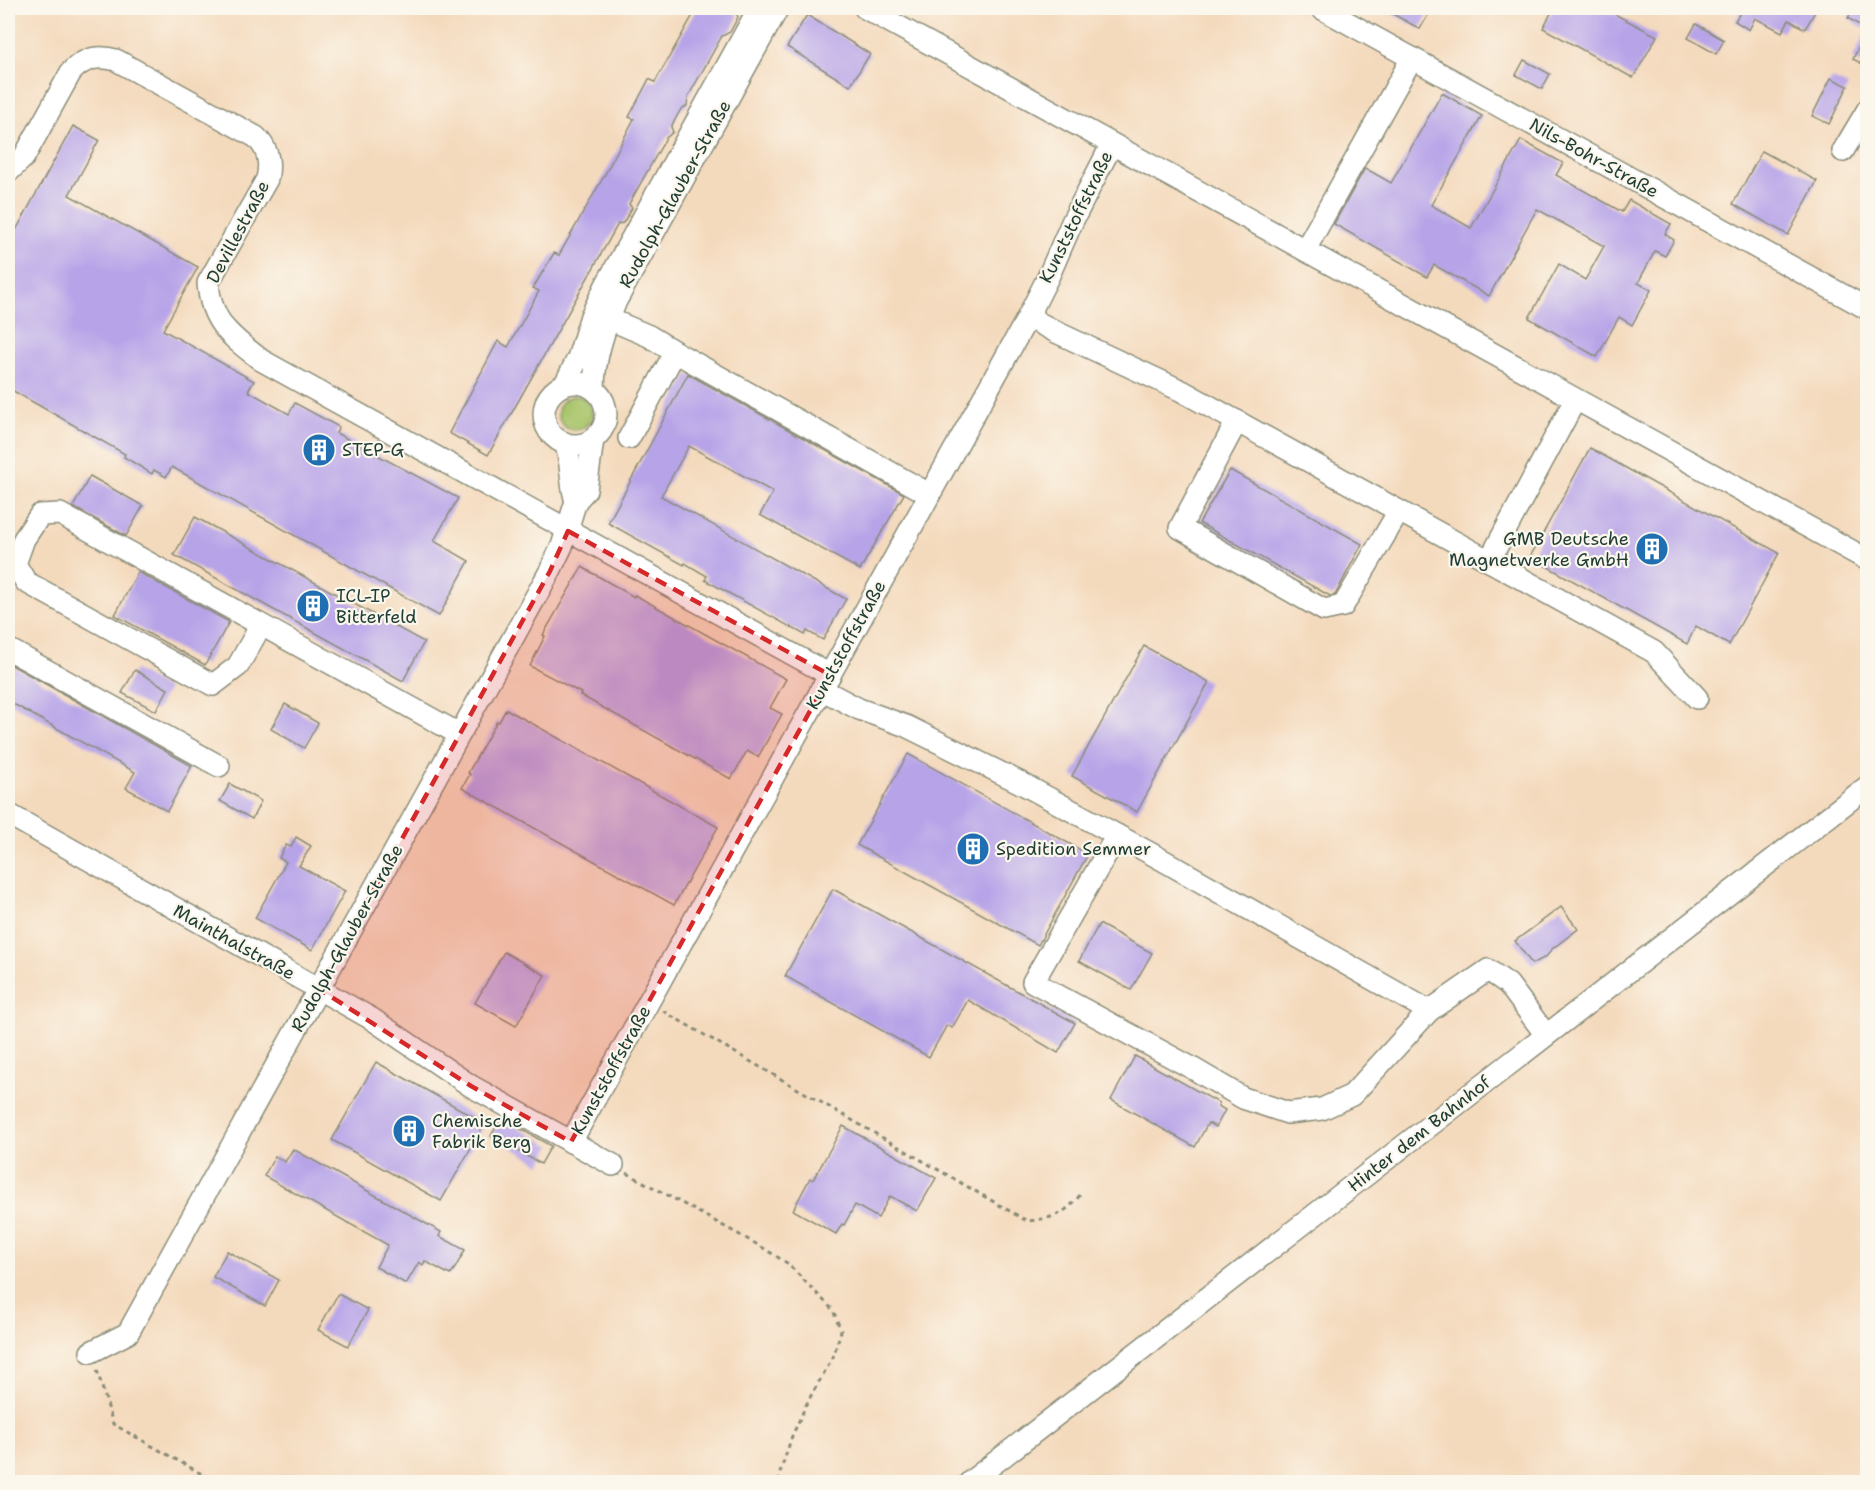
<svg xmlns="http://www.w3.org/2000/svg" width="1875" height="1490" font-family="'Shantell Sans',sans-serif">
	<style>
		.grass { fill: #aac66d; stroke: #648250; stroke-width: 1.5 }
		.building { fill: #b6a3e8 }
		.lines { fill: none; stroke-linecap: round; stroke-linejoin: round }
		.minor-casing { stroke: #8a8c78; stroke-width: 24 }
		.path { stroke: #8a8c78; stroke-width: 3; stroke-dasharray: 4.5 4.5; stroke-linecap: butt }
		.minor { stroke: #fff; stroke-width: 21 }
		.marked { fill: #d62828; fill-opacity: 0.2; stroke: #d62828; stroke-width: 4.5; stroke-dasharray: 12 8; stroke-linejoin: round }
		.labels { text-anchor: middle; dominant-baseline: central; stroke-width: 4.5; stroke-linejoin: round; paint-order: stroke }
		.street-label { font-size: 18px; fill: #1f3d34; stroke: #fbf7ec }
		.poi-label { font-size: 18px; fill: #1f3d34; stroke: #fbf7ec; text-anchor: start }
	</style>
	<rect width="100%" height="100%" fill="#fbf7ec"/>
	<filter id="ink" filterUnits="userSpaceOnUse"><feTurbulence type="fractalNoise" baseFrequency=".0167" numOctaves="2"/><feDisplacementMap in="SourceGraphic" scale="12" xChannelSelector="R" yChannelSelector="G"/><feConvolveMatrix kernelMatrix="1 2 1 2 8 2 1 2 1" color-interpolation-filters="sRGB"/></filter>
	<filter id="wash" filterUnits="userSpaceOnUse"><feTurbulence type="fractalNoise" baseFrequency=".008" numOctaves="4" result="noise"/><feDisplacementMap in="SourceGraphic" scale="24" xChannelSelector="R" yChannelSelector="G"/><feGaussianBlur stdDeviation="1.35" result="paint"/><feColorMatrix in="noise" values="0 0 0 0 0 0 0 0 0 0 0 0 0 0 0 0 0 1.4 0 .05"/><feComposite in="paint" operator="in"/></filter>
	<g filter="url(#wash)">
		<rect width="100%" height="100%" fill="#f4dabd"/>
		<circle class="grass" cx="575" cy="413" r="17"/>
		<g id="blocks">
			<g class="building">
				<polygon points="697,8 733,8 738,17 730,32 722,36 688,97 687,106 681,109 671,127 673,132 666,138 629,204 632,208 623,223 618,224 488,455 449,433 498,341 508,347 539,291 533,288 554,253 559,255 604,176 634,119 629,117 649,79 655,82"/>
				<polygon points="1382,8 1432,8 1420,29"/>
				<polygon points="1554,8 1603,8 1657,36 1633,78 1543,28"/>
				<polygon points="1734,8 1817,8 1805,29 1789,20 1782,32 1755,18 1749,30 1735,21 1741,11"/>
				<polygon points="1854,8 1868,8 1868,67 1853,59 1867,30 1848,18"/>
				<polygon points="807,15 870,54 850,86 787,47"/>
				<polygon points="1696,24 1724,40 1716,54 1688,38"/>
				<polygon points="1524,60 1550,74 1542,89 1516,75"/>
				<polygon points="1831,78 1848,86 1829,124 1812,116"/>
				<polygon points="1442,93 1482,116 1431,205 1471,228 1521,140 1563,163 1556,175 1622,212 1629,200 1671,224 1665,234 1674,240 1665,256 1655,251 1638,283 1651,290 1632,325 1619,317 1597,357 1529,318 1559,264 1585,280 1604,246 1537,209 1489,296 1434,265 1427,277 1334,224 1365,168 1391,183"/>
				<polygon points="73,126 99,140 69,195 198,267 163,330 254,381 248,391 289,414 295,403 339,427 336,433 458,498 434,541 469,561 439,616 172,467 166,477 154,470 152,474 124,457 125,454 8,388 8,245"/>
				<polygon points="1762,151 1817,181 1788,235 1733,204"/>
				<polygon points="688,374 904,494 860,570 760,515 773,492 689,446 661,496 846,599 823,640 807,631 805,635 705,580 707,576 685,563 684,565 608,523"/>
				<polygon points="1590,448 1779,553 1729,645 1696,626 1687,644 1530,557"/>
				<polygon points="1230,470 1362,544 1335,595 1330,596 1199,523"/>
				<polygon points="90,476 143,506 126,536 73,507"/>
				<polygon points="195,517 424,642 403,681 174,555"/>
				<polygon points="582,567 634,597 635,595 786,679 770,708 782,714 758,757 747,751 731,779 580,695 581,693 530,666 545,636 543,635"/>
				<polygon points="138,572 229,622 205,665 115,615"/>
				<polygon points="1144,646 1209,682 1137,812 1072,776"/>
				<polygon points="8,663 192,766 167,811 126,788 135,772 8,701"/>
				<polygon points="135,670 168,689 156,711 122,693"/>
				<polygon points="285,704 318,723 304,748 271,729"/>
				<polygon points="506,709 718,827 674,905 462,788 470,774 468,773 497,721 499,722"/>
				<polygon points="908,754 1088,854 1038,945 857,845"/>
				<polygon points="230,784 261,801 252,819 220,801"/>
				<polygon points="296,837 311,846 299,866 345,891 312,950 255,918 286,862 279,858 286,845 291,847"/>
				<polygon points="833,889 1075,1023 1058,1053 968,1000 952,1028 947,1025 929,1057 785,976"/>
				<polygon points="1561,907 1578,929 1552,949 1546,957 1532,964 1515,941"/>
				<polygon points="1099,924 1152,953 1131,990 1079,961"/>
				<polygon points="504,952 545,975 516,1026 475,1003"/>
				<polygon points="1135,1056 1219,1103 1218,1106 1225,1110 1216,1127 1208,1123 1195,1147 1111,1100"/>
				<polygon points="376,1062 485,1123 441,1201 332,1140"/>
				<polygon points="501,1118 551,1146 541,1164 491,1136"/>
				<polygon points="843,1126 936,1178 917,1211 890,1196 878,1218 855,1205 844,1225 842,1224 836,1234 793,1210 810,1178 813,1180"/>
				<polygon points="293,1149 441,1232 439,1236 465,1250 455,1268 450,1275 425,1261 423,1265 419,1262 406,1284 376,1267 388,1245 264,1176 275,1156 285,1162"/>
				<polygon points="227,1251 279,1280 265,1306 213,1277"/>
				<polygon points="338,1294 368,1310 348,1346 318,1330"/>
			</g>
		</g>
	</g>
	<g filter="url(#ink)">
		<use href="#blocks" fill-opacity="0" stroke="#8a8c78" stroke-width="1.5"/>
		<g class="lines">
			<g class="minor-casing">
				<g id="minor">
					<polyline points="865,8 1868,560"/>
					<polyline points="1321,8 1868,309"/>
					<polyline points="1843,151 1868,109"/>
					<path d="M8 172 24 157 71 72C84 58 98 55 116 60L256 137C268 149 271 162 267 179L208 283C211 324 232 337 261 360L830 675"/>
					<polyline points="1305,250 1412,58"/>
					<polyline points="1028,317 1056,332 1182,391 1654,652 1697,698"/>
					<polyline points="609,319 649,336 675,352 629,438"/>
					<polyline points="675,352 929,494"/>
					<circle cx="575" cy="414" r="31"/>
					<polyline points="565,384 578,358 591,316 606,285 759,8"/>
					<path d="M594 389C594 358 604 330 616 301L778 8"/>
					<polyline points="1237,421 1180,528 1324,610 1343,606 1399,511"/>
					<path d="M565 443C573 465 569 481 576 501"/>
					<polyline points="1489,561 1575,400"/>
					<polyline points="261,625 238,666 213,685 26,582 15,564 24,539 40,515 60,514 459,734"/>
					<polyline points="8,649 219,766"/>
					<polyline points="821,689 859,709 906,726 1019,782 1159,858 1429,1011 1352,1095 1322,1109 1288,1113 1243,1098 1192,1068 1033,982 1117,835"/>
					<polyline points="8,814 372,1019 471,1086 613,1165"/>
					<polyline points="1429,1011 1488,970 1508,984 1546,1035"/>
					<polyline points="571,1142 1028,317 1049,275 1073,220 1112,144"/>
					<polyline points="91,1352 128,1333 550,571 562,546 576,501 586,490 593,439"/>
					<polyline points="970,1482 1868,786"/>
				</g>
			</g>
			<g class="path">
				<path d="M663 1011 1027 1221C1054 1218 1063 1216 1081 1194"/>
				<polyline points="627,1173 760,1246 787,1263 833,1310 841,1331 833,1357 808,1401 792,1436 780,1473 779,1482"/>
				<polyline points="97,1370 113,1424 216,1482"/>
				<polyline points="1864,1469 1868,1466"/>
			</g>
			<use href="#minor" class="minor"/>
		</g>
	</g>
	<path class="marked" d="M568 531 830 675 571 1142 471 1086 319 989 550 571Z"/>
	<defs>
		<g id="building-disc" transform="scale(1.725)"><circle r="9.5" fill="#1f6fb2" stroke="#fbf7ec"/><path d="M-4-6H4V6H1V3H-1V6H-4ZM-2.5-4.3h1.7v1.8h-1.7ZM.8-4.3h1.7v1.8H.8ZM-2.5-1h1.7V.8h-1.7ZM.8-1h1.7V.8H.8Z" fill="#fff"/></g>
	</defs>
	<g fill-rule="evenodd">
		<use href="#building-disc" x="319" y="450"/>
		<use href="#building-disc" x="1652" y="549"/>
		<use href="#building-disc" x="313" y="606"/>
		<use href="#building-disc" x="973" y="849"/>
		<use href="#building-disc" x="409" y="1131"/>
	</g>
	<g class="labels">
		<g class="street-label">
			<text transform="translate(1594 158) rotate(29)">Nils-Bohr-Straße</text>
			<text transform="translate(675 194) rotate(-61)">Rudolph-Glauber-Straße</text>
			<text transform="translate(1076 217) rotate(-64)">Kunststoffstraße</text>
			<text transform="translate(238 232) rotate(-62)">Devillestraße</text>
			<text transform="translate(846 645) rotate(-61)">Kunststoffstraße</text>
			<text transform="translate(347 938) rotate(-61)">Rudolph-Glauber-Straße</text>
			<text transform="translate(234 942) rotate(29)">Mainthalstraße</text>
			<text transform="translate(611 1070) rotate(-61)">Kunststoffstraße</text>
			<text transform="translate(1419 1134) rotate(-38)">Hinter dem Bahnhof</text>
		</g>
		<g class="poi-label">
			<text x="342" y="450">STEP-G</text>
			<text x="1629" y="539" text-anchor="end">GMB Deutsche<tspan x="1629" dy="21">Magnetwerke GmbH</tspan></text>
			<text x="336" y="596">ICL-IP<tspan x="336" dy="21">Bitterfeld</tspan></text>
			<text x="996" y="849">Spedition Semmer</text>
			<text x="432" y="1121">Chemische<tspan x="432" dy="21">Fabrik Berg</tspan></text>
		</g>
	</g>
	<rect width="1875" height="1490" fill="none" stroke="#fbf7ec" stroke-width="30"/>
</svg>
